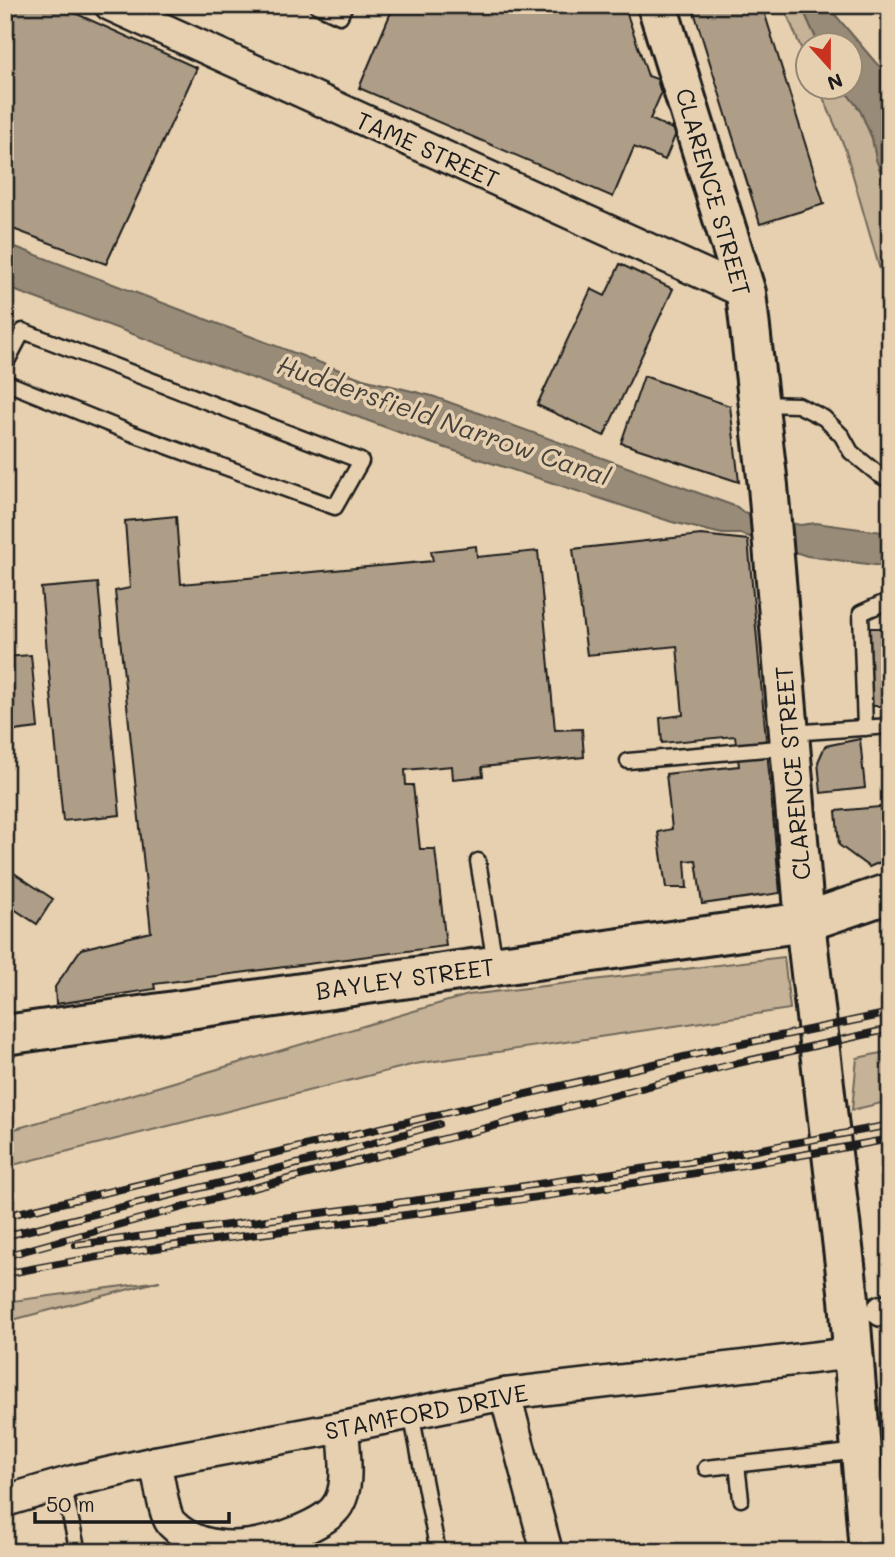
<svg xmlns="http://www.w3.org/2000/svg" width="895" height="1557" font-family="Mali,sans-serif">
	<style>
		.green { fill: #c5b297; stroke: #70675a; stroke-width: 2 }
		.water { fill: #988b77; stroke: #665f53; stroke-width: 2 }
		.building { fill: #ae9e87; stroke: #1c1c1c; stroke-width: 2 }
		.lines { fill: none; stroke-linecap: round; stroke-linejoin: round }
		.lane-casing { stroke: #1c1c1c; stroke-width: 19 }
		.street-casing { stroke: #1c1c1c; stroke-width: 35 }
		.secondary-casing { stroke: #1c1c1c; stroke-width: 44 }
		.lane { stroke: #e6d0af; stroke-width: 14 }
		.street { stroke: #e6d0af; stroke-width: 30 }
		.secondary { stroke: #e6d0af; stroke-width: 38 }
		.rail-casing { stroke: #1c1c1c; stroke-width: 8 }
		.rail { stroke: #e6d0af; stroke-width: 5; stroke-dasharray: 16; stroke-linecap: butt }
		.labels { text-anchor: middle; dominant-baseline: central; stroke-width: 7; stroke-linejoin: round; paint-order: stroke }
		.street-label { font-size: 24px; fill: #1c1c1c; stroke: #e6d0af }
		.water-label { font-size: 26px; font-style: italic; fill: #47433c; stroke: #e6d0af }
	</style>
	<rect width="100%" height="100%" fill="#e6d0af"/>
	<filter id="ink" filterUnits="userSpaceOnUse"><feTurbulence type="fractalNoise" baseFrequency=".0143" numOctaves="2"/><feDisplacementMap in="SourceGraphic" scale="14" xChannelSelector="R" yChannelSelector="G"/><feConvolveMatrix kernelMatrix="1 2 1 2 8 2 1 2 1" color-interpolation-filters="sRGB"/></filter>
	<g filter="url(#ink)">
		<g class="green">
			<polygon points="783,5 801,5 819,45 808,46 807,62"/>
			<polygon points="819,88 843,88 860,110 872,138 876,159 890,197 890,305 845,148"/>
			<polygon points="784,957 790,1009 415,1064 5,1167 5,1132 468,995"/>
			<polygon points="890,1051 890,1101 852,1110 857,1058"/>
			<polygon points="160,1281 5,1322 5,1302"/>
		</g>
		<g class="water">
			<polygon points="801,5 827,5 876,63 890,76 890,197 876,159 872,138 860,110 843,88 850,88 850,46 819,45"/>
			<polygon points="5,243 363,379 432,396 737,507 743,512 800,525 816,523 890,533 890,567 807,556 741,534 722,534 672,522 412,437 5,287"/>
		</g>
		<g class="building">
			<polygon points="5,5 57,5 197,68 106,264 5,226"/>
			<polygon points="394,5 624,5 648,76 657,79 661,94 650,119 677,131 665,160 634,147 613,197 359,88"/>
			<polygon points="692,5 762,5 824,204 760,224"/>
			<polygon points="620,264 673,289 604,436 537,405 591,289 605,296"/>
			<polygon points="644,376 730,406 739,482 621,443"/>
			<polygon points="176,516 181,584 433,561 431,551 476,546 477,557 538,551 555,730 582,729 584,757 482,767 483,776 453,779 452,766 405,770 406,785 413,785 420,849 435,849 446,946 154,984 155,989 56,1004 55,987 81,949 151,932 115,591 130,588 125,521"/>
			<polygon points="701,535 748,540 780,893 702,904 696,860 685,861 687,888 666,888 658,832 672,829 666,774 739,766 735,736 662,743 660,718 683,715 677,646 587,655 573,549"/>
			<polygon points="98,583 120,815 63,821 41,588"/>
			<rect x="869" y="628" width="21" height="78"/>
			<polygon points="31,655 38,728 5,732 5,657"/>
			<polygon points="860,739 865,788 821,793 818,762 825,746"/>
			<polygon points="890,806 890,858 869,867 839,845 836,811"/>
			<polygon points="5,867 53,899 37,924 5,903"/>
		</g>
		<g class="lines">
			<g class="lane-casing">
				<g id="lane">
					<polyline points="316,5 340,16 345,5"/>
					<polyline points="5,365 23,331 361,461 335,507 131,433 5,382"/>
					<polyline points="760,404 798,405 824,418 842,436 851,452 878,474 890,481"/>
					<polyline points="865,728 861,613 890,600"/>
					<polyline points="791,733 890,726"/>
					<polyline points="628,761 789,747"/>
					<polyline points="478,861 495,963"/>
					<polyline points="411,1413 438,1552"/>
					<polyline points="737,1465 741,1499"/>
					<polyline points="706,1468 860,1451"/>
					<polyline points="63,1484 78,1552"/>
				</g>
			</g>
			<g class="street-casing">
				<g id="street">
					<polyline points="110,5 746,293"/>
					<polyline points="882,1311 890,1311"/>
					<polyline points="505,1394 547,1552"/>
					<path d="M155 1462C159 1475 163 1515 172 1524 205 1557 258 1548 297 1532 309 1527 325 1520 334 1510 352 1491 344 1451 343 1427"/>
					<polyline points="5,1501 73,1481 155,1462 343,1427 505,1394 853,1353"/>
				</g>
			</g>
			<g class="secondary-casing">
				<g id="secondary">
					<polyline points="657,5 746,293 768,486 805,922 849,1299 869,1552"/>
					<polyline points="5,1035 805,922 890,893"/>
				</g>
			</g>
			<use href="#lane" class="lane"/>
			<use href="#street" class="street"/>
			<use href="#secondary" class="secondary"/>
			<g class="rail-casing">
				<g id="rail">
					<polyline points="5,1216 727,1047 890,1013"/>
					<polyline points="5,1236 321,1158 439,1124"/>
					<polyline points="76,1245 518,1187 709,1159 890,1125"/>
					<polyline points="5,1256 242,1191 738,1063 890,1029"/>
					<path d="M5 1274C165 1242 327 1227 487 1204 622 1186 756 1164 890 1139"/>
				</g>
			</g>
			<use href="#rail" class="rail"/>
		</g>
	</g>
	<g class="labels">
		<g class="street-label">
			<text transform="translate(428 149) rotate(24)">TAME STREET</text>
			<text transform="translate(714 192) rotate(74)">CLARENCE STREET</text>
			<text transform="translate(792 773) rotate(-95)">CLARENCE STREET</text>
			<text transform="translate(405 978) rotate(-8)">BAYLEY STREET</text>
			<text transform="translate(426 1411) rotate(-11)">STAMFORD DRIVE</text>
		</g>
		<g class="water-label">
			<text transform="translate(444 420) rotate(19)">Huddersfield Narrow Canal</text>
		</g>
	</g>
	<rect width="895" height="1557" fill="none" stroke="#e6d0af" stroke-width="28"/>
	<rect x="14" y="14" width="867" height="1529" fill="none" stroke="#1c1c1c" stroke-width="2.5" filter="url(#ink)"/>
	<g transform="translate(829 66) rotate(159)"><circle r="33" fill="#e6d0af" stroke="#958874" stroke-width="2"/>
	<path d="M0-5L12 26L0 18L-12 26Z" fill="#c8321e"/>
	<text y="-10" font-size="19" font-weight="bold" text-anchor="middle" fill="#1c1c1c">N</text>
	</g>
	<path d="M35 1512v10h194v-10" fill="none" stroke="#1c1c1c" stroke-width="3.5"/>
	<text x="46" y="1512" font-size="21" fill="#1c1c1c" stroke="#e6d0af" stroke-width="5" paint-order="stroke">50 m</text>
</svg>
